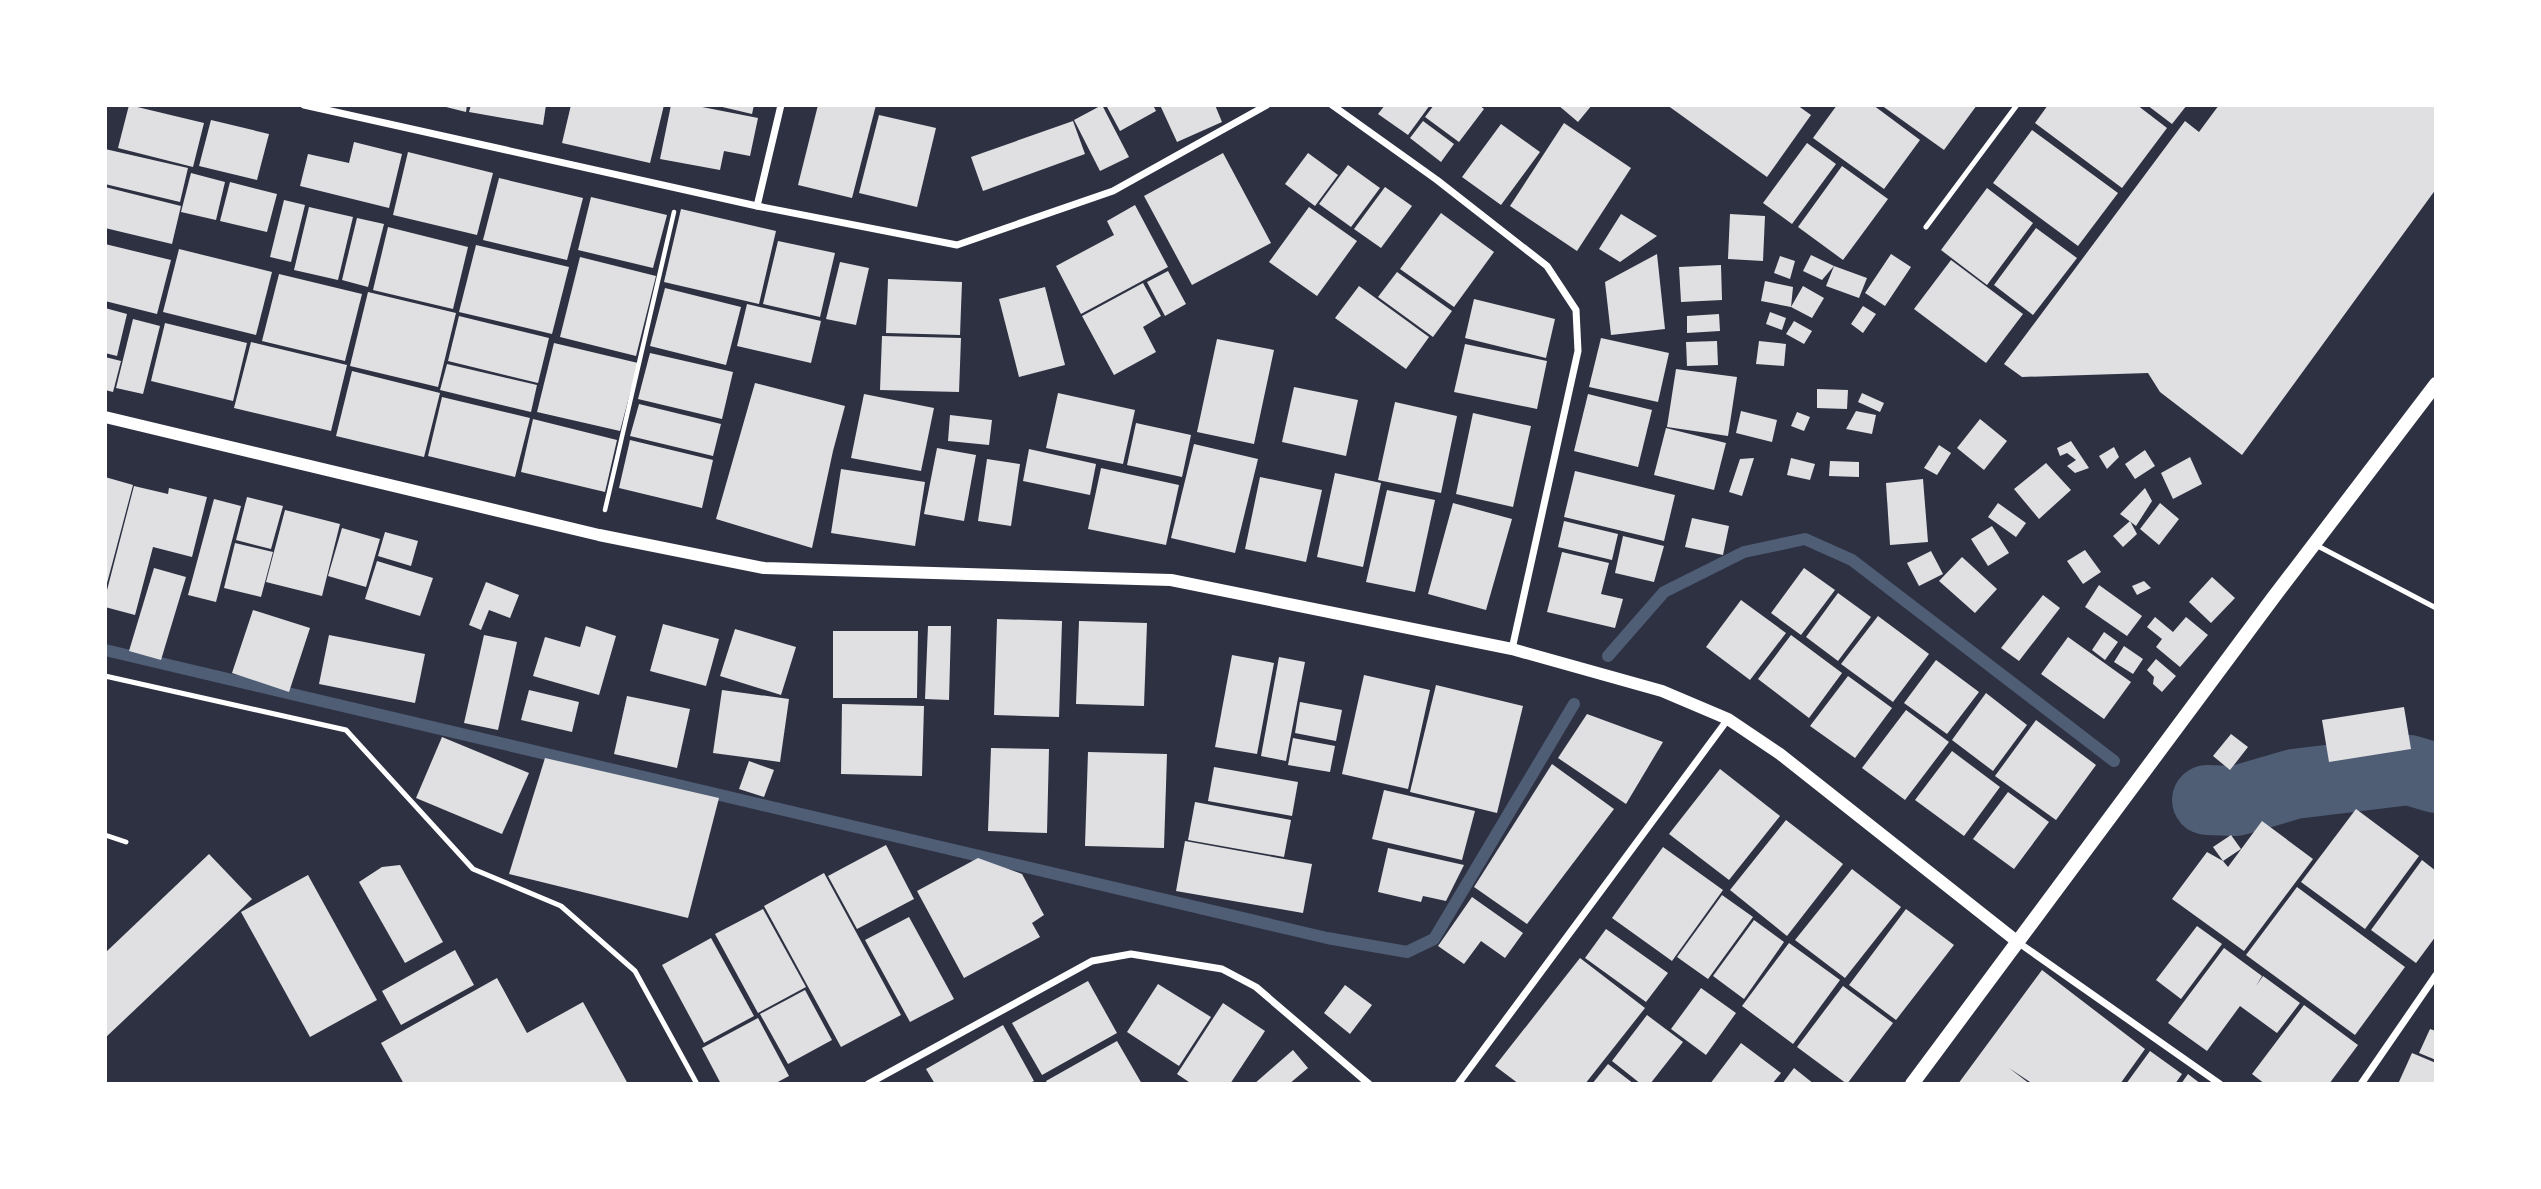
<svg xmlns="http://www.w3.org/2000/svg" width="2541" height="1189" font-family="'Space Grotesk',sans-serif">
	<style>
		.lines { fill: none; stroke-linecap: round; stroke-linejoin: round }
		.stream { stroke: #4f5d75; stroke-width: 12 }
		.river { stroke: #4f5d75; stroke-width: 70 }
		.building { fill: #e0e0e3 }
		.path { stroke: #fff; stroke-width: 4.5 }
		.service { stroke: #fff; stroke-width: 5 }
		.minor { stroke: #fff; stroke-width: 7 }
		.tertiary { stroke: #fff; stroke-width: 12 }
		.secondary { stroke: #fff; stroke-width: 14 }
	</style>
	<rect width="100%" height="100%" fill="#2d3142"/>
	<g class="lines">
		<g class="stream">
			<polyline points="105,650 1327,938 1407,952 1434,939 1574,704"/>
			<polyline points="1608,656 1664,592 1744,552 1805,539 1852,560 2114,761"/>
		</g>
		<polyline class="river" points="2207,800 2236,801 2294,784 2409,770 2436,778"/>
	</g>
	<g class="building">
		<polygon points="129,105 204,123 193,167 118,148"/>
		<polygon points="438,105 467,105 466,112"/>
		<polygon points="471,105 546,105 543,125 469,112"/>
		<polygon points="571,105 664,105 650,163 562,143"/>
		<polygon points="671,105 692,105 758,118 750,156 724,151 720,170 660,159"/>
		<polygon points="714,105 754,105 752,114"/>
		<polygon points="818,105 876,105 852,198 798,185"/>
		<polygon points="1102,105 1129,157 1100,171 1074,120"/>
		<polygon points="1106,105 1153,105 1156,111 1120,131"/>
		<polygon points="1160,105 1215,105 1222,122 1177,142"/>
		<polygon points="1385,105 1430,105 1408,135 1378,114"/>
		<polygon points="1434,105 1479,105 1484,109 1459,142 1425,117"/>
		<polygon points="1558,105 1592,105 1578,122"/>
		<polygon points="1667,105 1797,105 1811,115 1767,177"/>
		<polygon points="1837,105 1873,105 1920,140 1884,189 1813,138"/>
		<polygon points="1881,105 1977,105 1944,150"/>
		<polygon points="2048,105 2137,105 2167,128 2122,188 2035,123"/>
		<polygon points="2147,105 2187,105 2172,124"/>
		<polygon points="2219,105 2436,105 2436,189 2242,455 2160,392 2148,373 2022,377 2004,364 2185,121 2199,132"/>
		<polygon points="879,115 936,128 917,207 859,193"/>
		<polygon points="211,120 269,134 257,180 199,166"/>
		<polygon points="1073,121 1085,154 983,191 971,157"/>
		<polygon points="1423,121 1454,144 1441,162 1410,138"/>
		<polygon points="1564,123 1631,168 1577,251 1510,206"/>
		<polygon points="1501,124 1540,152 1501,205 1462,177"/>
		<polygon points="2032,130 2118,193 2078,246 1993,183"/>
		<polygon points="354,142 402,154 389,208 300,186 308,154 349,163"/>
		<polygon points="1807,143 1836,164 1792,224 1763,203"/>
		<polygon points="105,149 188,168 180,202 105,184"/>
		<polygon points="408,152 493,173 477,235 393,215"/>
		<polygon points="1223,153 1271,243 1192,285 1144,196"/>
		<polygon points="1308,153 1338,175 1315,206 1285,184"/>
		<polygon points="1348,165 1380,188 1351,227 1319,204"/>
		<polygon points="1842,166 1888,199 1843,260 1798,227"/>
		<polygon points="191,173 225,182 216,220 181,212"/>
		<polygon points="499,178 583,198 567,260 483,240"/>
		<polygon points="230,182 277,194 267,232 220,221"/>
		<polygon points="105,187 181,206 172,244 105,228"/>
		<polygon points="1385,187 1412,206 1381,248 1354,229"/>
		<polygon points="1987,188 2033,223 1987,285 1941,250"/>
		<polygon points="591,197 667,215 653,268 578,250"/>
		<polygon points="284,200 305,205 291,262 270,257"/>
		<polygon points="1135,205 1168,267 1081,314 1056,266 1114,235 1107,221"/>
		<polygon points="309,207 353,217 338,280 294,270"/>
		<polygon points="1309,207 1357,241 1317,296 1269,262"/>
		<polygon points="681,209 776,231 759,304 664,282"/>
		<polygon points="1441,213 1494,252 1454,307 1400,269"/>
		<polygon points="1621,214 1657,236 1620,262 1599,249"/>
		<polygon points="1730,214 1765,216 1763,261 1728,259"/>
		<polygon points="357,218 384,224 368,287 342,280"/>
		<polygon points="388,227 468,247 453,309 373,290"/>
		<polygon points="2036,228 2077,258 2033,315 1994,285"/>
		<polygon points="778,241 835,253 820,317 763,304"/>
		<polygon points="105,244 171,260 157,314 105,301"/>
		<polygon points="476,245 569,267 552,334 459,312"/>
		<polygon points="179,249 272,272 256,335 163,312"/>
		<polygon points="1657,254 1665,329 1611,335 1605,282"/>
		<polygon points="1891,254 1911,267 1885,306 1865,293"/>
		<polygon points="1811,255 1834,266 1822,280 1803,271"/>
		<polygon points="1780,256 1795,261 1790,279 1774,273"/>
		<polygon points="580,257 656,276 636,356 560,337"/>
		<polygon points="1951,260 2023,314 1986,363 1914,309"/>
		<polygon points="840,262 869,268 856,325 826,319"/>
		<polygon points="1721,265 1722,300 1681,302 1679,267"/>
		<polygon points="1834,266 1867,278 1859,298 1826,286"/>
		<polygon points="1168,271 1186,304 1165,316 1147,282"/>
		<polygon points="1397,272 1452,311 1433,337 1378,297"/>
		<polygon points="279,274 362,294 345,361 262,341"/>
		<polygon points="888,279 962,282 960,335 886,333"/>
		<polygon points="1765,281 1793,287 1791,307 1803,286 1824,298 1812,318 1791,307 1761,301"/>
		<polygon points="1143,283 1161,316 1143,327 1156,352 1114,375 1082,316"/>
		<polygon points="1359,286 1429,337 1406,369 1335,318"/>
		<polygon points="1045,287 1065,365 1019,377 999,299"/>
		<polygon points="665,288 741,307 726,365 650,346"/>
		<polygon points="368,292 456,313 438,387 350,366"/>
		<polygon points="1474,299 1555,319 1546,358 1465,338"/>
		<polygon points="747,304 821,321 811,363 737,346"/>
		<polygon points="1863,306 1876,314 1863,333 1851,324"/>
		<polygon points="105,308 127,314 117,356 105,353"/>
		<polygon points="1770,312 1786,318 1782,330 1766,324"/>
		<polygon points="1719,314 1720,331 1687,333 1687,316"/>
		<polygon points="459,316 549,338 538,383 448,361"/>
		<polygon points="133,319 160,326 143,394 116,388"/>
		<polygon points="1794,321 1812,331 1804,344 1786,334"/>
		<polygon points="165,323 247,343 233,401 151,381"/>
		<polygon points="882,336 961,338 959,392 880,390"/>
		<polygon points="1601,338 1669,353 1658,402 1589,387"/>
		<polygon points="1217,339 1274,350 1254,444 1197,432"/>
		<polygon points="1717,341 1718,365 1687,366 1686,342"/>
		<polygon points="1759,341 1786,344 1784,366 1756,364"/>
		<polygon points="251,342 347,365 331,431 234,408"/>
		<polygon points="554,343 638,363 620,431 537,412"/>
		<polygon points="1465,344 1547,361 1537,409 1454,392"/>
		<polygon points="650,353 733,372 722,419 638,399"/>
		<polygon points="105,357 121,361 113,392 105,390"/>
		<polygon points="447,364 537,385 531,412 440,390"/>
		<polygon points="1676,369 1737,377 1728,436 1667,427"/>
		<polygon points="352,371 440,393 424,457 336,436"/>
		<polygon points="755,383 845,406 833,451 812,548 716,519"/>
		<polygon points="1294,387 1358,400 1346,456 1282,442"/>
		<polygon points="1817,389 1848,390 1847,409 1817,408"/>
		<polygon points="1058,393 1135,410 1123,464 1046,448"/>
		<polygon points="1862,393 1884,403 1880,412 1858,402"/>
		<polygon points="864,394 934,408 921,471 851,458"/>
		<polygon points="1588,394 1652,410 1638,467 1574,451"/>
		<polygon points="442,397 530,418 515,477 428,456"/>
		<polygon points="1395,402 1457,416 1441,493 1378,480"/>
		<polygon points="639,404 721,424 713,456 630,436"/>
		<polygon points="1741,411 1777,420 1772,442 1736,433"/>
		<polygon points="1856,411 1876,415 1872,434 1846,429"/>
		<polygon points="1797,412 1810,417 1804,431 1791,426"/>
		<polygon points="1473,413 1531,426 1513,507 1456,494"/>
		<polygon points="950,415 992,420 989,445 948,441"/>
		<polygon points="533,419 617,440 605,492 521,472"/>
		<polygon points="1980,419 2007,441 1984,470 1957,448"/>
		<polygon points="1136,423 1191,435 1182,477 1127,465"/>
		<polygon points="1666,428 1726,443 1714,490 1654,475"/>
		<polygon points="630,440 713,460 702,508 619,488"/>
		<polygon points="2071,441 2089,468 2075,473 2067,466 2076,460 2067,453 2060,456 2057,448"/>
		<polygon points="1194,444 1258,459 1235,553 1171,538"/>
		<polygon points="1939,445 1951,453 1937,475 1924,468"/>
		<polygon points="2114,447 2119,457 2107,469 2099,456"/>
		<polygon points="937,448 976,455 964,521 924,514"/>
		<polygon points="1029,449 1096,464 1090,495 1023,481"/>
		<polygon points="2145,450 2155,466 2135,479 2125,464"/>
		<polygon points="2190,457 2202,484 2173,499 2161,473"/>
		<polygon points="1754,458 1742,496 1729,492 1740,459"/>
		<polygon points="1791,458 1815,464 1810,480 1787,475"/>
		<polygon points="987,459 1020,464 1011,526 978,521"/>
		<polygon points="1830,461 1859,462 1859,477 1829,476"/>
		<polygon points="2046,463 2071,490 2039,519 2014,489"/>
		<polygon points="1101,468 1179,485 1166,545 1088,529"/>
		<polygon points="841,469 925,482 915,546 831,533"/>
		<polygon points="1575,471 1675,495 1664,541 1564,517"/>
		<polygon points="1335,473 1381,483 1363,567 1317,557"/>
		<polygon points="105,477 133,485 106,587 105,587"/>
		<polygon points="1260,477 1322,490 1306,562 1245,549"/>
		<polygon points="1923,479 1928,542 1890,545 1886,483"/>
		<polygon points="134,486 168,494 169,488 207,497 192,557 153,547 135,615 105,607 105,598"/>
		<polygon points="2145,488 2152,501 2136,526 2120,514"/>
		<polygon points="1387,490 1435,500 1415,592 1366,582"/>
		<polygon points="247,497 283,506 271,549 236,540"/>
		<polygon points="214,499 241,506 216,602 188,595"/>
		<polygon points="1453,503 1512,519 1486,610 1428,594"/>
		<polygon points="1998,503 2026,523 2016,537 1988,517"/>
		<polygon points="2160,503 2179,519 2159,545 2140,529"/>
		<polygon points="285,510 340,524 322,596 266,582"/>
		<polygon points="1692,518 1729,526 1723,555 1685,547"/>
		<polygon points="1564,521 1618,534 1612,560 1558,547"/>
		<polygon points="2130,521 2137,534 2123,547 2113,536"/>
		<polygon points="1992,526 2009,553 1988,566 1971,539"/>
		<polygon points="342,528 380,539 366,587 328,576"/>
		<polygon points="385,532 418,541 411,566 378,556"/>
		<polygon points="1623,536 1664,546 1654,582 1615,573"/>
		<polygon points="235,543 273,552 261,597 224,588"/>
		<polygon points="2085,550 2101,572 2083,584 2067,561"/>
		<polygon points="1931,551 1943,574 1919,586 1907,563"/>
		<polygon points="1562,552 1609,563 1601,594 1623,599 1615,628 1547,612"/>
		<polygon points="1962,557 1997,589 1975,613 1939,581"/>
		<polygon points="377,561 433,578 420,616 365,599"/>
		<polygon points="154,568 186,577 161,660 129,651"/>
		<polygon points="1804,568 1835,590 1801,635 1771,613"/>
		<polygon points="2212,577 2235,598 2211,623 2189,602"/>
		<polygon points="2144,581 2151,588 2137,595 2132,586"/>
		<polygon points="486,582 519,595 510,618 489,610 481,630 469,625"/>
		<polygon points="2099,585 2142,616 2127,636 2085,607"/>
		<polygon points="1838,593 1871,617 1838,661 1806,637"/>
		<polygon points="2043,595 2060,608 2019,661 2001,648"/>
		<polygon points="1741,600 1786,633 1750,680 1706,647"/>
		<polygon points="253,610 310,628 289,692 232,673"/>
		<polygon points="1878,616 1929,654 1893,702 1841,664"/>
		<polygon points="2155,617 2173,632 2186,617 2208,635 2180,667 2156,647 2162,639 2147,627"/>
		<polygon points="997,619 1062,621 1059,717 994,715"/>
		<polygon points="1079,621 1147,623 1144,706 1076,704"/>
		<polygon points="663,624 719,639 706,686 650,671"/>
		<polygon points="586,626 616,636 599,695 533,676 545,637 580,647"/>
		<polygon points="928,626 951,626 949,700 925,699"/>
		<polygon points="735,629 796,647 781,695 720,676"/>
		<polygon points="833,631 918,631 917,698 833,698"/>
		<polygon points="2104,632 2118,642 2105,660 2092,650"/>
		<polygon points="329,635 425,654 415,703 319,684"/>
		<polygon points="484,635 517,642 498,730 464,723"/>
		<polygon points="1791,635 1842,673 1809,718 1758,679"/>
		<polygon points="2068,637 2131,682 2104,719 2041,674"/>
		<polygon points="2124,646 2143,659 2133,674 2114,662"/>
		<polygon points="1232,655 1274,663 1257,754 1215,747"/>
		<polygon points="1279,657 1305,662 1286,761 1261,756"/>
		<polygon points="2156,659 2176,676 2162,692 2153,684 2154,677 2147,670"/>
		<polygon points="1936,660 1979,692 1947,734 1904,703"/>
		<polygon points="1364,675 1430,690 1408,789 1342,774"/>
		<polygon points="1848,676 1892,708 1855,758 1810,726"/>
		<polygon points="1436,685 1523,706 1497,813 1410,792"/>
		<polygon points="529,690 579,702 572,732 521,720"/>
		<polygon points="722,690 789,699 780,762 713,753"/>
		<polygon points="1986,693 2027,725 1993,771 1952,740"/>
		<polygon points="627,696 690,709 677,768 614,754"/>
		<polygon points="1300,702 1342,710 1336,741 1295,733"/>
		<polygon points="842,704 924,706 922,776 841,774"/>
		<polygon points="2404,707 2411,749 2329,762 2322,720"/>
		<polygon points="1906,710 1949,742 1905,800 1862,768"/>
		<polygon points="1587,714 1663,742 1626,804 1558,758"/>
		<polygon points="2036,720 2096,765 2056,820 1995,776"/>
		<polygon points="2231,734 2248,747 2230,770 2213,756"/>
		<polygon points="442,737 529,773 502,834 416,798"/>
		<polygon points="1293,738 1335,746 1330,772 1288,765"/>
		<polygon points="991,748 1049,749 1047,833 988,831"/>
		<polygon points="1952,751 2000,787 1964,836 1915,800"/>
		<polygon points="1088,752 1167,754 1164,848 1085,846"/>
		<polygon points="545,758 719,798 688,918 509,874"/>
		<polygon points="749,761 774,770 764,797 739,789"/>
		<polygon points="1552,764 1614,809 1527,924 1474,887"/>
		<polygon points="1214,767 1298,782 1292,816 1208,801"/>
		<polygon points="1720,769 1780,816 1729,880 1669,834"/>
		<polygon points="1384,790 1475,811 1462,860 1372,839"/>
		<polygon points="2008,792 2049,822 2014,869 1973,839"/>
		<polygon points="1195,802 1291,820 1284,857 1188,840"/>
		<polygon points="2356,809 2419,856 2365,929 2301,882"/>
		<polygon points="1786,820 1843,864 1787,936 1730,890"/>
		<polygon points="2262,821 2313,859 2244,951 2172,899 2207,852 2223,861 2228,867"/>
		<polygon points="2231,835 2241,849 2223,861 2213,847"/>
		<polygon points="1185,841 1312,864 1303,913 1176,891"/>
		<polygon points="886,845 914,899 857,929 828,876"/>
		<polygon points="1663,847 1723,890 1672,961 1612,918"/>
		<polygon points="1388,848 1464,865 1446,901 1423,896 1421,902 1378,892"/>
		<polygon points="209,854 252,899 105,1038 105,953"/>
		<polygon points="978,858 1022,874 1044,915 1032,923 1040,937 964,978 917,891"/>
		<polygon points="2422,860 2436,871 2436,936 2416,963 2371,930"/>
		<polygon points="400,865 443,942 405,963 359,882 382,867"/>
		<polygon points="1852,869 1901,907 1845,978 1795,940"/>
		<polygon points="824,873 901,1015 841,1047 764,906"/>
		<polygon points="308,875 377,1000 310,1037 241,912"/>
		<polygon points="2297,887 2405,967 2355,1035 2246,955"/>
		<polygon points="1722,895 1753,917 1708,979 1677,957"/>
		<polygon points="1472,897 1523,933 1505,958 1481,941 1464,964 1438,946"/>
		<polygon points="763,909 806,987 758,1013 715,934"/>
		<polygon points="1906,909 1954,945 1896,1020 1849,985"/>
		<polygon points="909,917 954,999 910,1022 865,940"/>
		<polygon points="1754,920 1784,942 1744,999 1713,976"/>
		<polygon points="2197,926 2222,944 2181,999 2156,980"/>
		<polygon points="1606,929 1668,973 1646,1002 1585,958"/>
		<polygon points="711,938 754,1016 704,1043 662,965"/>
		<polygon points="1789,943 1840,980 1793,1044 1742,1006"/>
		<polygon points="2224,948 2262,976 2256,986 2263,976 2300,1003 2277,1033 2240,1006 2207,1051 2168,1023"/>
		<polygon points="455,950 474,985 401,1025 382,991"/>
		<polygon points="1580,958 1645,1008 1585,1084 1519,1084 1495,1066"/>
		<polygon points="2042,970 2145,1049 2120,1084 2033,1084 2009,1068 2030,1084 1958,1084"/>
		<polygon points="497,978 527,1033 583,1002 628,1084 404,1084 381,1043"/>
		<polygon points="1088,981 1117,1033 1042,1075 1012,1023"/>
		<polygon points="1158,984 1211,1017 1179,1066 1127,1032"/>
		<polygon points="1345,985 1372,1005 1350,1034 1324,1013"/>
		<polygon points="1843,986 1893,1023 1847,1084 1797,1047"/>
		<polygon points="1701,988 1736,1013 1706,1055 1671,1029"/>
		<polygon points="805,990 832,1040 788,1064 760,1014"/>
		<polygon points="1223,1003 1265,1031 1230,1084 1192,1084 1177,1074"/>
		<polygon points="2304,1005 2358,1045 2329,1084 2265,1084 2252,1074"/>
		<polygon points="1647,1015 1683,1042 1650,1084 1641,1084 1612,1061"/>
		<polygon points="758,1018 789,1076 774,1084 721,1084 702,1048"/>
		<polygon points="1003,1025 1034,1081 1028,1084 935,1084 926,1069"/>
		<polygon points="2430,1029 2436,1031 2436,1060 2419,1053"/>
		<polygon points="1117,1041 1142,1084 1048,1084 1046,1081"/>
		<polygon points="1741,1043 1781,1073 1772,1084 1710,1084"/>
		<polygon points="1293,1050 1308,1068 1289,1084 1254,1084"/>
		<polygon points="2150,1051 2182,1074 2175,1084 2126,1084"/>
		<polygon points="2412,1053 2436,1063 2436,1084 2398,1084"/>
		<polygon points="1608,1064 1634,1084 1592,1084"/>
		<polygon points="1794,1068 1814,1084 1782,1084"/>
		<polygon points="2188,1074 2201,1084 2181,1084"/>
	</g>
	<g class="lines">
		<polyline class="path" points="605,510 674,212"/>
		<g class="service">
			<polyline points="1926,227 2017,105"/>
			<polyline points="2314,544 2436,608"/>
			<polyline points="105,676 346,730 473,869 561,906 635,971 697,1084"/>
			<polyline points="105,835 126,842"/>
		</g>
		<g class="minor">
			<polyline points="304,105 757,206 957,245 1113,191 1267,105"/>
			<polyline points="1332,105 1437,180 1547,266 1576,310 1578,351 1512,649"/>
			<polyline points="757,206 781,105"/>
			<polyline points="2019,943 2220,1084"/>
			<polyline points="868,1084 1092,961 1131,954 1222,969 1256,987 1369,1084"/>
			<polyline points="1458,1084 1728,719"/>
			<polyline points="2361,1084 2436,975"/>
		</g>
		<polyline class="tertiary" points="105,417 599,535 764,568 1171,580 1512,649 1662,691 1728,719 1780,754 2019,943"/>
		<polyline class="secondary" points="1912,1084 2273,598 2436,384"/>
	</g>
	<rect width="2541" height="1189" fill="none" stroke="#ffffff" stroke-width="214"/>
</svg>
